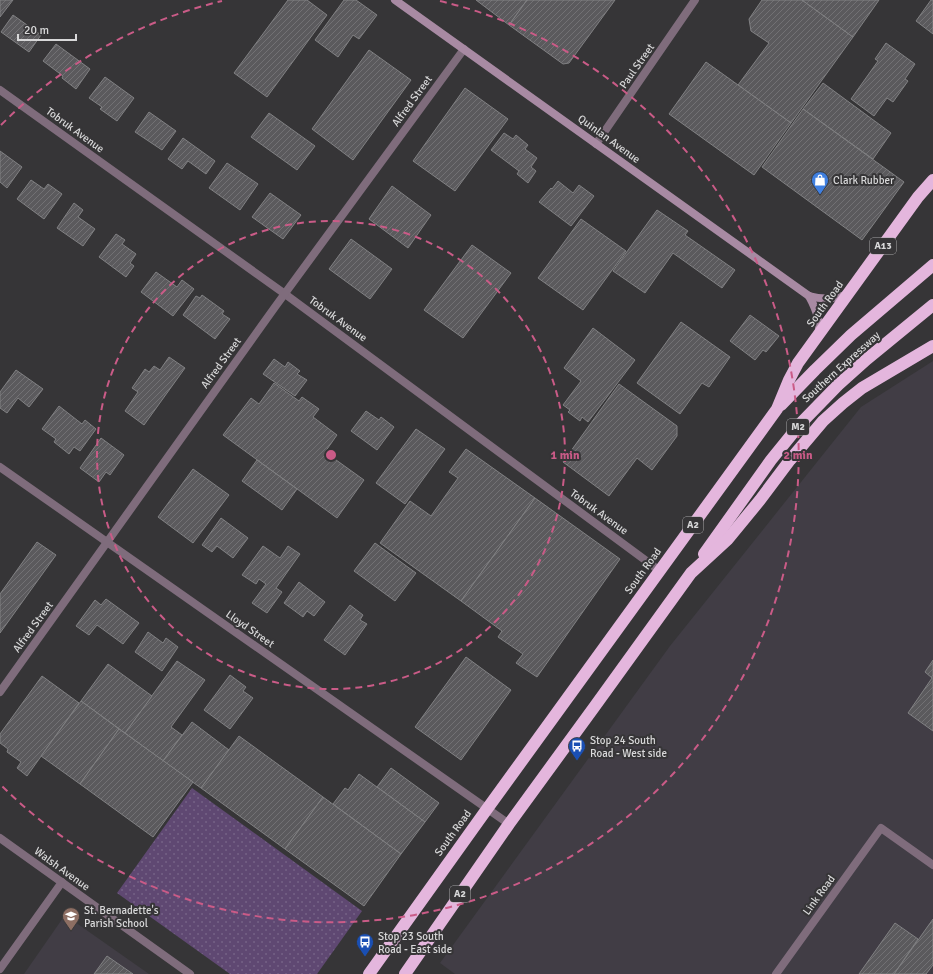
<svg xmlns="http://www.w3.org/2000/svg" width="933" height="974" font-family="Signika,sans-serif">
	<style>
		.built { fill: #413d45 }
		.grass { fill: url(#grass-dots) }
		.building { fill: url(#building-hatch); stroke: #818183 }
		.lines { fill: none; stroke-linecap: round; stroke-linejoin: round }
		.street { stroke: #7f6c7c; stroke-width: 8 }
		.secondary { stroke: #a88aa3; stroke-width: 8 }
		.highway { stroke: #e4b6dd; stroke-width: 12 }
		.ring { fill: none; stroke: #ca5b87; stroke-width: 2; stroke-dasharray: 7 5 }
		.labels { text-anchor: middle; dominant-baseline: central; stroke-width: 4; stroke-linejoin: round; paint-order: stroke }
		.shield { fill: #363537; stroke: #a7a7a8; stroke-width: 1 }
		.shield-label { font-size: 10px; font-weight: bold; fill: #d8d8d9 }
		.street-label { font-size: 11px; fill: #d8d8d9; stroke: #363537 }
		.poi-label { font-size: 11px; fill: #d8d8d9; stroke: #363537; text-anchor: start }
		.centre { fill: #ca5b87; stroke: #363537; stroke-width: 2 }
		.ring-label { font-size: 12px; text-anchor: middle; font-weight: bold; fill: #ca5b87; stroke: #363537; stroke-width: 4; stroke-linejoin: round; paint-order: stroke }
	</style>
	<defs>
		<pattern id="grass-dots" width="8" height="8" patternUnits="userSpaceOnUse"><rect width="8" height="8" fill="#5f4872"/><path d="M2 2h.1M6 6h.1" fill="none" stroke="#756286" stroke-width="1.8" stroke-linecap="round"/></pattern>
		<pattern id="building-hatch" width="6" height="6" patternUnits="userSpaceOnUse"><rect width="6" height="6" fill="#5b5a5d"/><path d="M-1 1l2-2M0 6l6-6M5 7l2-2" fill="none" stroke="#727174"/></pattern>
	</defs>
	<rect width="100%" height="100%" fill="#363537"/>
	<g class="built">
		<polygon points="933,361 933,974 455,974 440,963 670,646 861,407"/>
		<polygon points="65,915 149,974 24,974"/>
	</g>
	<polygon class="grass" points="192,788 362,911 317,974 230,974 117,893"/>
	<g class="building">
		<polygon points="0,0 13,0 0,17"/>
		<polygon points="288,0 307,0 327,15 267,97 234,73"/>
		<polygon points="344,0 356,0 377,15 359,39 353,35 338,57 315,40"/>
		<polygon points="476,0 527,0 509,25"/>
		<polygon points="527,0 615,0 569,63 563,64 509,25"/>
		<polygon points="762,0 802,0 853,37 791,123 738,85 769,43 751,31 749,19"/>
		<polygon points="802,0 879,0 853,37"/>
		<polygon points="931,0 933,0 933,34 916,21"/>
		<polygon points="13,15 41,35 29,52 1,32"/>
		<polygon points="886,43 915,64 905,79 908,81 893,102 887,98 874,116 851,99 878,61 875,59"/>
		<polygon points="56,44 90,69 76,89 62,78 63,76 43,61"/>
		<polygon points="369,50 411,80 353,160 312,129"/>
		<polygon points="706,62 791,123 754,175 669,114"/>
		<polygon points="105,77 134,98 117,121 100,109 102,107 89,98"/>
		<polygon points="823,83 891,133 873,159 803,109"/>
		<polygon points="465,88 508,119 455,191 413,161"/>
		<polygon points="803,109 904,182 862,240 762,167"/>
		<polygon points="149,112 176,131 162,150 135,132"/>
		<polygon points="269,113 315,146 297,170 251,137"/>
		<polygon points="504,133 513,139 516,135 528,145 525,149 537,158 531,167 536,171 528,183 517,174 519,171 491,150"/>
		<polygon points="183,138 215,161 206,174 188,161 182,169 168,159"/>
		<polygon points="0,151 22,167 7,188 0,182"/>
		<polygon points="227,163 258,184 240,210 209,188"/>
		<polygon points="31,180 44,189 48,184 62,194 44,219 17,199"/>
		<polygon points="558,181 573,193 579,185 594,196 571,226 539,202 551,188 552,189"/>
		<polygon points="392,186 431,215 408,248 369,219"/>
		<polygon points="270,193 301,215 283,239 252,217"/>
		<polygon points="74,203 83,210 78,217 95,229 83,246 57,228"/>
		<polygon points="657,210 688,231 685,235 735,270 722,288 673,253 645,293 613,271"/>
		<polygon points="581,219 626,251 583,310 538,278"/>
		<polygon points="116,234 125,240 122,244 136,254 130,263 134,266 126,277 99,257"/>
		<polygon points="351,239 392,269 370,299 329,269"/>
		<polygon points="472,245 511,273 463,338 424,310"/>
		<polygon points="156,272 177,287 182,280 194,289 173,316 141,292"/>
		<polygon points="202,295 224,311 222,314 230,319 215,339 183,315 196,296 200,298"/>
		<polygon points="750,315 779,336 766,352 763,350 755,360 730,341"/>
		<polygon points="681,322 730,357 709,387 702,383 680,414 637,383"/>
		<polygon points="593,328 635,360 588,422 582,417 580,421 568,412 570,410 563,405 581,381 564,368"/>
		<polygon points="169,357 185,368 144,425 125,411 138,392 132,388 145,369 149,372 154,366 160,370"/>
		<polygon points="274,359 285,367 288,362 300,371 297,374 307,380 295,396 263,374"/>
		<polygon points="16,370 43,389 29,407 18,398 7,413 0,408 0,392"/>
		<polygon points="274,383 299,401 302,397 319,409 313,417 337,435 325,452 364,480 337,518 223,435 251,398 259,404"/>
		<polygon points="619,384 677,426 677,436 652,470 637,458 609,496 563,462"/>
		<polygon points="59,406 82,424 85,420 96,429 80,451 74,447 69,454 54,442 56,439 42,429"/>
		<polygon points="366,411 379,420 381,417 394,427 377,450 351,431"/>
		<polygon points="416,429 445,449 405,504 376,483"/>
		<polygon points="101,438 124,455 110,475 106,472 99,482 80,468"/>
		<polygon points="466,449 535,498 461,601 380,543 410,501 431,516 458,478 449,472"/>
		<polygon points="257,460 297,489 282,510 242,481"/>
		<polygon points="193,469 229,495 193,543 158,517"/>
		<polygon points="535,498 620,559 537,677 516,663 523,654 498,637 502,631 461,601"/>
		<polygon points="221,518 248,538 233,558 217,546 212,552 202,545"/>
		<polygon points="37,542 56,555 0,633 0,594"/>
		<polygon points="375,543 416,573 395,601 354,571"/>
		<polygon points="263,546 280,558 288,546 300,554 276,588 282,592 267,613 252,603 266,584 259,579 256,584 242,575"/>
		<polygon points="299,582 325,602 314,616 307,611 303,617 284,603"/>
		<polygon points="106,599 139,623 123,644 97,625 89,635 76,626 95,600 101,605"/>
		<polygon points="350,605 363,615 360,620 367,624 345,655 324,640"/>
		<polygon points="148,632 163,643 166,638 178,647 162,671 135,652"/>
		<polygon points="466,657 511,690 461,760 415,727"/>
		<polygon points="933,660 933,731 908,713 932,678 925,672"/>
		<polygon points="177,661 205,680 171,727 182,735 163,761 125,733"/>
		<polygon points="108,664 152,696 125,733 81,701"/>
		<polygon points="230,675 246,687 243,691 253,698 230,729 204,710"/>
		<polygon points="42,676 79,703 27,776 17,768 21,762 7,752 8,749 0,743 0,734"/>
		<polygon points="81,701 119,729 80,784 41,756"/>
		<polygon points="192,722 229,750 201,788 163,761"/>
		<polygon points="119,729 193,782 153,837 80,784"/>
		<polygon points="239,736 323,797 285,849 201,788"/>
		<polygon points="391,768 439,803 425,822 377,787"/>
		<polygon points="359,774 425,822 401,854 333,804 345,788 348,790"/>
		<polygon points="323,797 401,854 364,906 285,849"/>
		<polygon points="933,919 933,965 926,974 894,974"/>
		<polygon points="895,923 918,939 894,974 859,974"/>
		<polygon points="107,956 133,974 94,974"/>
	</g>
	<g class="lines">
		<g class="street">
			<polyline points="0,90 285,294 660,571"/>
			<polyline points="596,144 695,0"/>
			<polyline points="0,467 509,824"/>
			<polyline points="0,692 275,307 464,49"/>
			<polyline points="0,838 190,974"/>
			<polyline points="0,969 62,882"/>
			<polyline points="776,974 881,828 933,865"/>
		</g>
		<g class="secondary">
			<path d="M395 0 809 296C824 300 834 299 848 294"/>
			<path d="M809 296C815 307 822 322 818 335"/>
		</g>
		<g class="highway">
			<polyline points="781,405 815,370 851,335 933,265"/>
			<polyline points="704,554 771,460 801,423 838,385 867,359 933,305"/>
			<polyline points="369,974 487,809 777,409 789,380 798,363 918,197 933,180"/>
			<polyline points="405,974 509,824 595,706 691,573 728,539 760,500 790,460 823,421 843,403 862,388 933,346"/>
		</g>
	</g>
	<g class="ring">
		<circle cx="331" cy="455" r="234"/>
		<path d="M1 125A467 467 0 0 1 222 1M440 1A467 467 0 1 1 1 785"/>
	</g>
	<defs>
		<g id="shop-pin" transform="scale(0.9)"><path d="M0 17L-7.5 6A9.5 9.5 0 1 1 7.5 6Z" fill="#3f7fe0" stroke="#363537"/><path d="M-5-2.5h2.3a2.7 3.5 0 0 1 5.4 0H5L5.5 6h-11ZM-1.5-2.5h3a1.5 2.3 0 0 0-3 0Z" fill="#fff"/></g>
		<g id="bus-pin" transform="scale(0.9)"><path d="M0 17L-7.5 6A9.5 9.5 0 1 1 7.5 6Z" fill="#1a4fb4" stroke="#363537"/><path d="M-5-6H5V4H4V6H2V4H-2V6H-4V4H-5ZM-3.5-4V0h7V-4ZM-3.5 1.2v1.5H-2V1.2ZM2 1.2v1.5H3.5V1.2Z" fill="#fff"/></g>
		<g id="school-pin" transform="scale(0.9)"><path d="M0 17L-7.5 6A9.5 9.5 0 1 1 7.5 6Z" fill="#8d6e63" stroke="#363537"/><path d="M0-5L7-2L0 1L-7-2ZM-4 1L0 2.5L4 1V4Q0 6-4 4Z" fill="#fff"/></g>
	</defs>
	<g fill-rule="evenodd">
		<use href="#shop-pin" x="820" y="180"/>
		<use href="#bus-pin" x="577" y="746"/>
		<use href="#school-pin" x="71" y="916"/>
		<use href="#bus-pin" x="365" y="942"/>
	</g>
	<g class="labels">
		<g class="shield">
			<rect x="870" y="238" width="26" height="16" rx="3"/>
			<rect x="787" y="419" width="22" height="16" rx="3"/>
			<rect x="683" y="517" width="20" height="16" rx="3"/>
			<rect x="450" y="886" width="20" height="16" rx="3"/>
		</g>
		<g class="shield-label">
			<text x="883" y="246">A13</text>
			<text x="798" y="427">M2</text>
			<text x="693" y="525">A2</text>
			<text x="460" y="894">A2</text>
		</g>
		<g class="street-label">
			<text transform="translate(637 66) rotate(-55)">Paul Street</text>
			<text transform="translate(412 101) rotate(-54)">Alfred Street</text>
			<text transform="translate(75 130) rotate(36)">Tobruk Avenue</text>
			<text transform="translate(609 139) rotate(36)">Quinlan Avenue</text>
			<text transform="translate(825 304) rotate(-54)">South Road</text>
			<text transform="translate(338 319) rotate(36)">Tobruk Avenue</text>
			<text transform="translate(221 363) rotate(-54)">Alfred Street</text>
			<text transform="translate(841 367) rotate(-42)">Southern Expressway</text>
			<text transform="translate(599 512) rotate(36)">Tobruk Avenue</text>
			<text transform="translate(643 571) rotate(-54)">South Road</text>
			<text transform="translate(33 627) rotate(-54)">Alfred Street</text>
			<text transform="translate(250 629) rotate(35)">Lloyd Street</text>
			<text transform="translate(453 833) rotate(-54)">South Road</text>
			<text transform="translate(62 869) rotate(36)">Walsh Avenue</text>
			<text transform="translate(819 895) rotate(-54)">Link Road</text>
		</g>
		<g class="poi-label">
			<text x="833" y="180">Clark Rubber</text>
			<text x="590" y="740">Stop 24 South<tspan x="590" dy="13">Road - West side</tspan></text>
			<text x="84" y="910">St. Bernadette's<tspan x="84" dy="13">Parish School</tspan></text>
			<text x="378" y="936">Stop 23 South<tspan x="378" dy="13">Road - East side</tspan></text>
		</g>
	</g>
	<circle cx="331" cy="455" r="6" class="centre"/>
	<g class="ring-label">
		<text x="565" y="459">1 min</text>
		<text x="798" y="459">2 min</text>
	</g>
	<path d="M18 34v6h58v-6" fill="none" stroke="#d8d8d9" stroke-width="2"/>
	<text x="24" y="34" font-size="12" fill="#d8d8d9" stroke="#363537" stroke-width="3" paint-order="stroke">20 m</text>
</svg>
